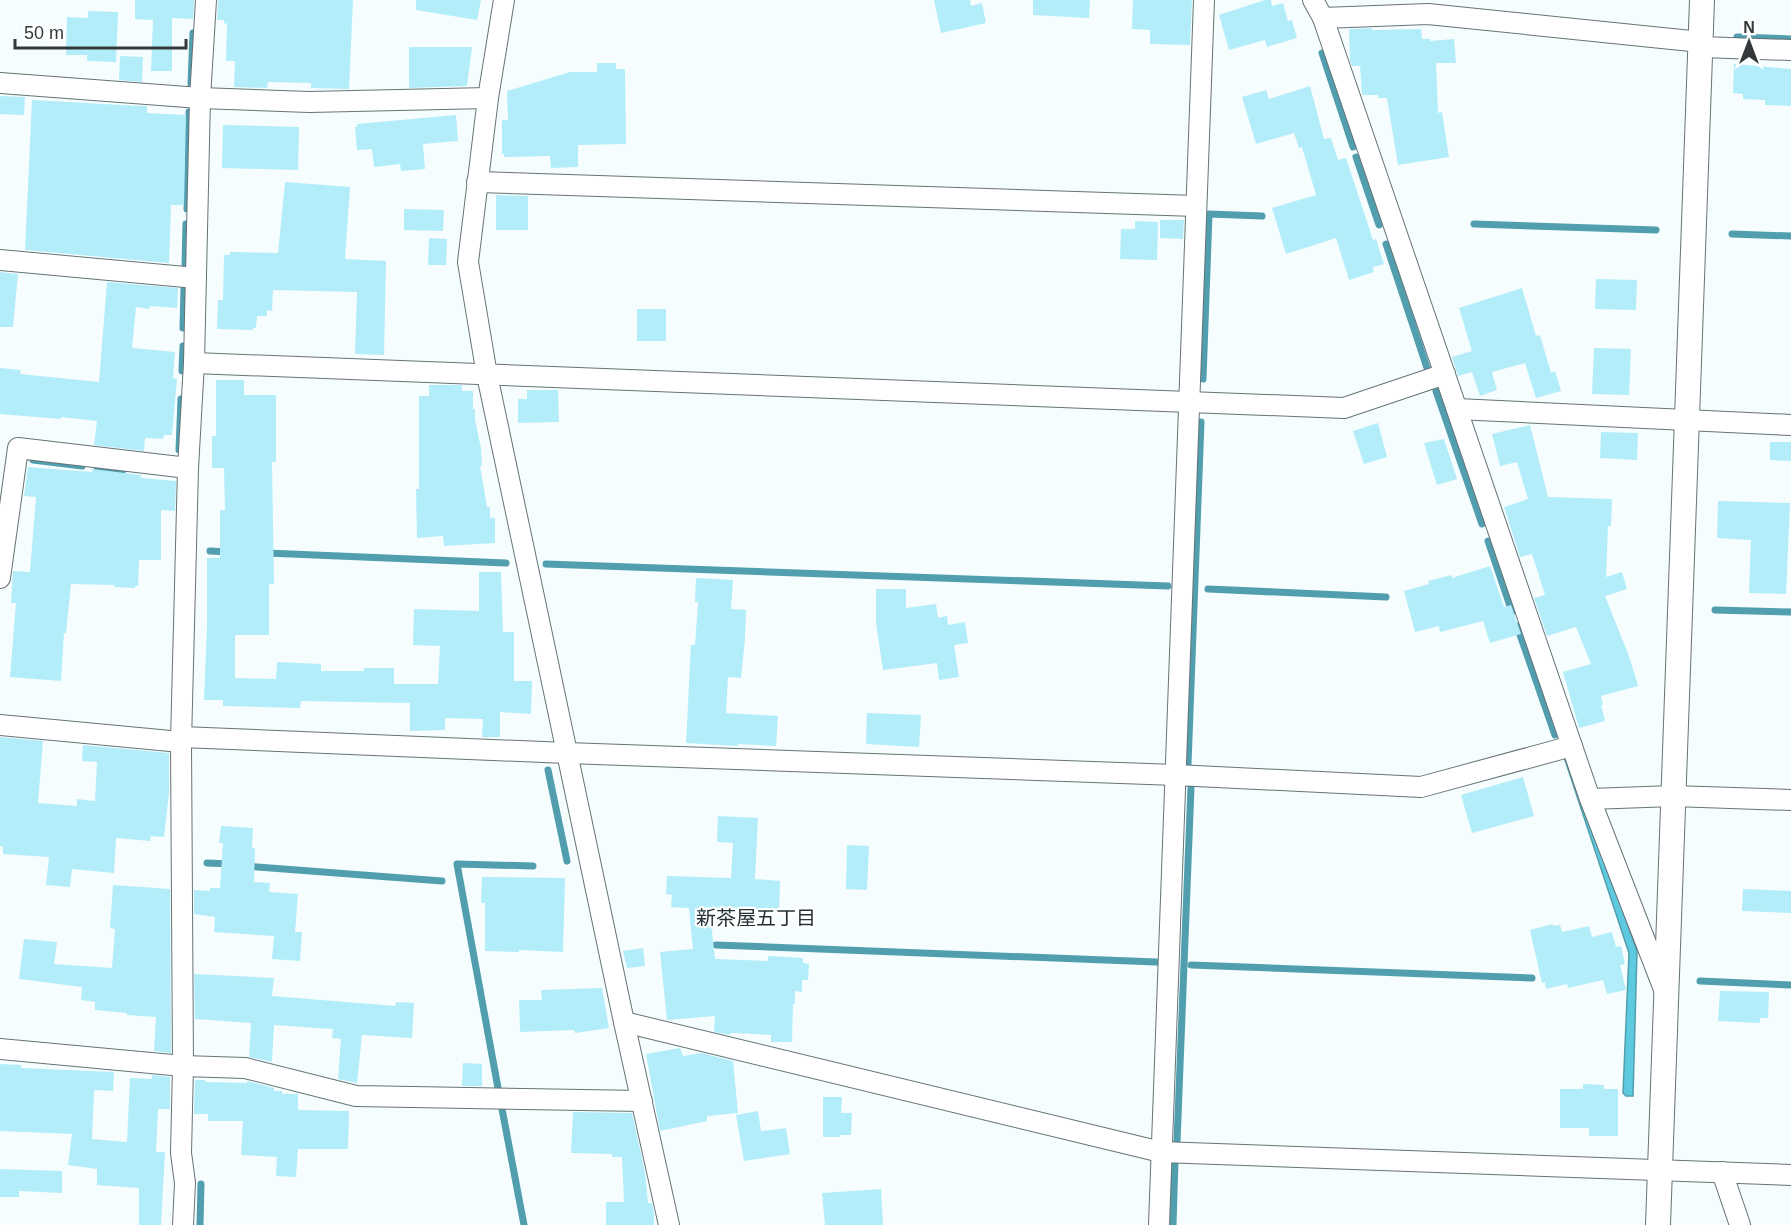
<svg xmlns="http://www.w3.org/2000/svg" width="1791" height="1225" font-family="Helvetica,'Noto Sans JP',sans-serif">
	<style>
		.water { fill: #5ecae0; stroke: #519eae; stroke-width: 1.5 }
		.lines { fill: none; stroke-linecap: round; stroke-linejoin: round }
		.stream { stroke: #519eae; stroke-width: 7 }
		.building { fill: #b3edfa }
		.minor-casing { stroke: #657377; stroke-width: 22 }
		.tertiary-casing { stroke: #657377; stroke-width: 26 }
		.minor { stroke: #fff; stroke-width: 20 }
		.tertiary { stroke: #fff; stroke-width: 24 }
		.labels { text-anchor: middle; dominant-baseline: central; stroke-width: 4.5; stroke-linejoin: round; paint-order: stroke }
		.neighbourhood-label { font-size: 20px; fill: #243134; stroke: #fff }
	</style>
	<rect width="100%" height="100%" fill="#f6fdfe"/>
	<polygon class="water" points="1569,756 1637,951 1633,1096 1626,1096 1623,1093 1629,953 1564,757"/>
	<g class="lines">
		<g class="stream">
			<polyline points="1737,37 1791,39"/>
			<polyline points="1322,53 1353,147"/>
			<polyline points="191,84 193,33"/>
			<polyline points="1356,157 1379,225"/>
			<polyline points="187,209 189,112"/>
			<polyline points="1474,224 1656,230"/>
			<polyline points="1732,234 1791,236"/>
			<polyline points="1386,244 1427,368"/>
			<polyline points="185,267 186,224"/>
			<polyline points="183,328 184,288"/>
			<polyline points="182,371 183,346"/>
			<polyline points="1203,379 1209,214 1262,216"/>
			<polyline points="1436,391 1482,524"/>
			<polyline points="179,450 181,399"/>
			<polyline points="33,460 82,466"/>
			<polyline points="97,467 123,470"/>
			<polyline points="1488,541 1512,612"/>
			<polyline points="210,551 229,552"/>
			<polyline points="267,553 506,563"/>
			<polyline points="546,564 1168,586"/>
			<polyline points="1208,589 1386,597"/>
			<polyline points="1715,610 1791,612"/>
			<polyline points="1517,626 1555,735"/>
			<polyline points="1188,764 1201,422"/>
			<polyline points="548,770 567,861"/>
			<polyline points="207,863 231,864"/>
			<polyline points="245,866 442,881"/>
			<polyline points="716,945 1156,962"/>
			<polyline points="1191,965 1532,978"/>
			<polyline points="1700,981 1791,985"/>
			<polyline points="498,1088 457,864 533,866"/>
			<polyline points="502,1109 524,1225"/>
			<polyline points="1177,1142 1191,787"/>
			<polyline points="200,1225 201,1184"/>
			<polyline points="1173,1225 1175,1161"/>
		</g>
	</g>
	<g class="building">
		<polygon points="135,0 194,0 193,19 172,18 172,71 151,71 153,20 135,19"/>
		<polygon points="218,0 353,0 349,89 311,88 311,83 268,82 267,88 234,87 235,61 226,61 227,24 224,23 224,20 217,20"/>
		<polygon points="416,0 481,0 477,20 416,10"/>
		<polygon points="934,0 970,0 971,6 982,3 986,23 941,33"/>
		<polygon points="1033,0 1090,0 1089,18 1033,15"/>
		<polygon points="1133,0 1192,0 1190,45 1150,44 1150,30 1132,29"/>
		<polygon points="1265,0 1271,0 1272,6 1283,3 1288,21 1292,20 1297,38 1267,47 1265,40 1229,50 1219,15"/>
		<polygon points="88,11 118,12 116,62 87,61 87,55 66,55 67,17 88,18"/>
		<polygon points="1372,28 1372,30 1421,29 1422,39 1430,39 1430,41 1454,39 1456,63 1436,63 1438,113 1442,112 1449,157 1398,165 1387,98 1378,98 1378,95 1362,95 1360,66 1352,66 1350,60 1349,29"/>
		<polygon points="409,47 472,47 467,86 409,88"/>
		<polygon points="120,56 143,57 142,82 119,80"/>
		<polygon points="597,63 616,63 616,69 625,69 626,144 578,145 578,167 551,168 550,156 504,157 504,154 502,154 502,120 508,120 507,91 570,72 597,72"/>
		<polygon points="1734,64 1791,69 1791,106 1765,105 1765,100 1743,99 1743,94 1733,93"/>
		<polygon points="1310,86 1324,139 1331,138 1338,160 1346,158 1373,240 1376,239 1384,264 1373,267 1374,272 1349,280 1336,238 1286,254 1272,208 1316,195 1302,147 1299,148 1294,133 1256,144 1242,97 1266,90 1269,99"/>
		<polygon points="0,96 25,97 24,115 0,114"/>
		<polygon points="32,100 141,106 147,106 147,113 186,115 184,205 171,205 169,263 25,250"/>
		<polygon points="456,115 458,141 423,144 425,169 401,171 400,164 374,167 372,149 357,150 355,127 357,127 357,124"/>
		<polygon points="223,125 299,127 298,170 222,168"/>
		<polygon points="285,182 350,187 345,259 386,261 384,355 355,354 357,292 273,290 272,311 267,310 267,316 257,316 256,328 253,328 253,330 217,329 218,300 223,300 224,255 230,255 230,252 278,253"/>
		<polygon points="496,195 528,196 528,230 496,230"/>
		<polygon points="404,209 444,210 443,231 404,230"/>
		<polygon points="1160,220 1184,220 1183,239 1160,238"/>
		<polygon points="1135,221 1158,222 1157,260 1120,259 1121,229 1135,229"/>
		<polygon points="429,238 447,239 446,265 428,265"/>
		<polygon points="0,272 18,274 13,327 0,327"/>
		<polygon points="1596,279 1637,280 1636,310 1595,309"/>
		<polygon points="107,282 178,288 177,308 150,306 149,309 136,307 132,348 175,352 173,378 177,379 172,435 164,435 163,439 145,438 144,451 94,445 97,421 61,417 61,419 0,414 0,368 21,370 20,374 99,382"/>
		<polygon points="1522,288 1536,336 1540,335 1551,373 1555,371 1561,391 1536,398 1525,363 1492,372 1497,390 1480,396 1472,372 1458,376 1452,357 1472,351 1459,308"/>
		<rect x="637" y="309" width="29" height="32"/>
		<polygon points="1594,348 1631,349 1629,395 1592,394"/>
		<polygon points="216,380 244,380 244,395 276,395 276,462 272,462 274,584 269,584 269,635 235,635 235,678 276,679 277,662 321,664 321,671 364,671 364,668 394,668 394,684 438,684 440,646 413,645 414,609 479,611 479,572 501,572 503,632 514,632 514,681 532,681 531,714 500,712 500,737 482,737 483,719 445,718 445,730 410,731 410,703 301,701 300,708 223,706 223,700 204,700 207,626 207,558 220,558 220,510 225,510 224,468 212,468 212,436 216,436"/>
		<polygon points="429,385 462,385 462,391 473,391 473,409 475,409 475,420 481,448 482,466 480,466 487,507 490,507 490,518 495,518 495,543 444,546 443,536 417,538 416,489 419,489 419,396 429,396"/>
		<polygon points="527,390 558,390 559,422 518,423 518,399 527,399"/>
		<polygon points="1378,423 1387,457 1364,464 1353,431"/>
		<polygon points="1530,425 1548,497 1612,499 1611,526 1608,526 1606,577 1622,572 1627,589 1605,596 1630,659 1638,686 1601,696 1603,705 1601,705 1605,721 1579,728 1563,672 1591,664 1576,627 1547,636 1534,598 1545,595 1532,554 1520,557 1504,507 1528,499 1517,462 1500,466 1492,434"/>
		<polygon points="1601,432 1638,433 1637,460 1600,458"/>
		<polygon points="1444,439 1457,479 1437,485 1424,443"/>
		<polygon points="1770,442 1791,442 1791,461 1770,460"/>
		<polygon points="28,467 92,472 92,469 141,475 141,478 176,481 175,511 161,510 161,560 139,560 138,586 135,586 135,588 114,587 114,585 71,584 66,633 64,633 61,681 10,677 16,603 11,603 13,571 30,572 36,497 24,496"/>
		<polygon points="1718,501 1790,503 1786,594 1749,593 1751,540 1717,538"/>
		<polygon points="1490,566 1504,607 1511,605 1521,634 1490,643 1483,621 1440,632 1439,626 1415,632 1404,591 1429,584 1428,581 1452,575 1452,578"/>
		<polygon points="696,578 733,580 731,609 746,610 745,638 741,678 728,677 726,713 778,716 776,746 738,744 738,746 686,743 691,645 695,645 698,602 695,602"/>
		<polygon points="876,589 906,589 906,608 936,604 938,618 947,616 948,625 965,622 968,643 954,645 959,677 939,680 937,663 883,670 876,623"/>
		<polygon points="867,713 921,715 919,747 866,744"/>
		<polygon points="0,737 43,741 38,803 77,806 77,799 95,801 97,762 82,761 83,745 169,753 169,793 164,837 151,836 150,841 116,838 114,873 72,869 70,887 46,885 49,857 3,854 3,847 0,846"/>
		<polygon points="1523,777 1534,816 1472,833 1461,795"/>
		<polygon points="718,816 758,818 755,879 780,881 779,913 735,913 735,914 710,913 715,959 768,961 768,956 803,958 803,963 809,964 808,980 802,980 802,992 795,991 795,1004 793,1004 792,1042 771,1042 771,1035 734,1033 730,1033 731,1035 714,1032 715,1016 667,1020 660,952 693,949 689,908 671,907 672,895 666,894 667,876 731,878 733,843 717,842"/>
		<polygon points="221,826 253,828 252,848 255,848 254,882 270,883 269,892 298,894 295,932 302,932 300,961 272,959 274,936 214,932 215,917 194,914 194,890 210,891 210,888 220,888 223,843 219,843"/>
		<polygon points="847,845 869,846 867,890 846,889"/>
		<polygon points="482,877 565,878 563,952 519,950 519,952 485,951 485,903 481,903"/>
		<polygon points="113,885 170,889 171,1053 154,1051 156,1017 127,1015 127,1013 95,1010 95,1002 81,1000 82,987 19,979 24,939 57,942 54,964 112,968 115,929 110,928"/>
		<polygon points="1743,889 1791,891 1791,913 1742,911"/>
		<polygon points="1553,924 1553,926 1560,925 1562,932 1589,926 1592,937 1612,932 1616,947 1621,946 1625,964 1620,965 1626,990 1607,994 1603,980 1568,988 1567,984 1546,989 1545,982 1542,983 1530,930"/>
		<polygon points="643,948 645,966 627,968 623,951"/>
		<polygon points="194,974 274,978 272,996 395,1006 396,1002 414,1003 412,1038 362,1035 357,1083 338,1079 341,1039 332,1038 333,1029 274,1025 272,1062 249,1057 251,1023 195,1019"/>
		<polygon points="602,988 609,1028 575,1033 574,1030 520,1032 519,1000 542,1000 541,990"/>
		<polygon points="1720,991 1769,992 1768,1018 1760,1018 1760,1023 1718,1021"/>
		<polygon points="680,1048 683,1056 701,1053 733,1061 738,1113 707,1116 707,1121 660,1131 646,1054"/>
		<polygon points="463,1063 482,1064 482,1086 462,1086"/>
		<polygon points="0,1064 21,1065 21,1068 114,1072 113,1091 95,1090 94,1092 92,1139 127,1142 130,1078 152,1079 152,1075 170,1077 170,1109 158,1109 156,1152 165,1152 161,1225 139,1225 139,1188 97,1185 97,1169 68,1165 72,1134 0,1131"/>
		<polygon points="195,1080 205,1080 205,1082 247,1083 247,1081 274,1088 274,1091 282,1091 282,1094 298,1094 298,1110 349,1111 348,1149 298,1149 296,1177 276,1176 277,1157 241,1155 243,1121 208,1121 208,1114 194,1114"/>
		<polygon points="1583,1084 1604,1085 1604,1089 1618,1089 1618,1136 1589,1136 1589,1128 1560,1128 1560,1089 1583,1089"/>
		<polygon points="823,1097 842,1097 841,1113 852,1113 851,1135 840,1135 840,1137 823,1137"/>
		<polygon points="758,1111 761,1131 786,1128 790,1154 744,1161 736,1115"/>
		<polygon points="573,1112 632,1113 645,1172 648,1203 652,1203 654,1214 654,1225 606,1225 606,1202 624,1202 622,1157 612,1157 612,1154 571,1153"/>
		<polygon points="0,1169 62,1171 62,1193 19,1191 19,1197 0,1197"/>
		<polygon points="881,1189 883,1225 825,1225 822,1193"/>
	</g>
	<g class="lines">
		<g class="minor-casing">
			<g id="minor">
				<polyline points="504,0 488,98 468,262 487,375 624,1022 669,1225"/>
				<polyline points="1313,0 1323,18 1590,799 1665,992"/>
				<polyline points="1323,18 1428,14 1701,42"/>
				<polyline points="1701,47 1791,50"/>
				<polyline points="0,83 200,98 309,102 488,98"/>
				<polyline points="477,182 1196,206"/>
				<polyline points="0,260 196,278"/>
				<polyline points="194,363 1344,408 1445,374"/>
				<polyline points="1457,409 1791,425"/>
				<polyline points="0,578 18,448 188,468"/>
				<polyline points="0,725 181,742"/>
				<polyline points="181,737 567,753 1176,775 1421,787 1572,746"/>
				<polyline points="1590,799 1673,796 1791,800"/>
				<polyline points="624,1022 1161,1152 1791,1175"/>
				<polyline points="0,1049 183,1066 245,1068 356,1096 642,1101"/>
				<polyline points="1722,1172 1740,1225"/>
				<polyline points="183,1225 185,1183 181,1153 183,1066 181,742 188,468 194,363 200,98 206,0"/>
				<polyline points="1159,1225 1204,0"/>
			</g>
		</g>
		<g class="tertiary-casing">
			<polyline id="tertiary" points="1658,1225 1702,0"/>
		</g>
		<use href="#minor" class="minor"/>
		<use href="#tertiary" class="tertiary"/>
	</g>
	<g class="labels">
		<g class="neighbourhood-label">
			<text x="756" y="918">新茶屋五丁目</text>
		</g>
	</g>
	<g transform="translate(1749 42)" stroke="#ffffff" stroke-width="4.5" paint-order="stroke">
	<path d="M0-4.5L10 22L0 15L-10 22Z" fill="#33393a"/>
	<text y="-9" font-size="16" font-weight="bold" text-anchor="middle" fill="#33393a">N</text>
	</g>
	<path d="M15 39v9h171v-9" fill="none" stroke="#33393a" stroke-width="3"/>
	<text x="24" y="39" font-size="18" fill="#33393a" stroke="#ffffff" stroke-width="4.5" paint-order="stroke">50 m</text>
</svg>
